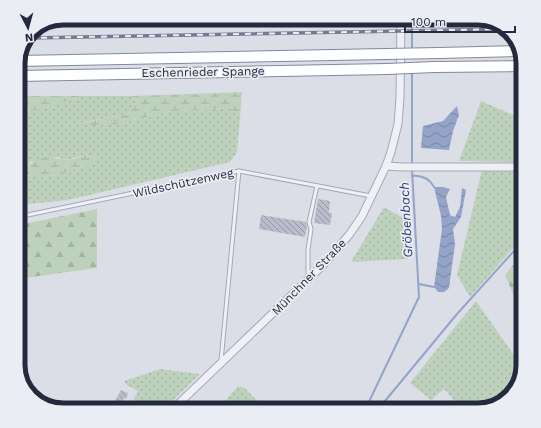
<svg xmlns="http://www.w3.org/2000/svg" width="541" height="428" font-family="'Work Sans',sans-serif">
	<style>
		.grass { fill: url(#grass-dots) }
		.forest { fill: url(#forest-firs) }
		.wetland { fill: url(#wetland-marsh) }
		.water { fill: url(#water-waves) }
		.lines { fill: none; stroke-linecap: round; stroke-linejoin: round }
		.stream { stroke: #94a4c9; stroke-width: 2 }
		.building { fill: url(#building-back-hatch) }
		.service-casing { stroke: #a5a8b4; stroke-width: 5 }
		.tertiary-casing { stroke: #a5a8b4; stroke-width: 9 }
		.motorway-casing { stroke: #83889e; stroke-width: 12 }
		.service { stroke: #eef0f5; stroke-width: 3 }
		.tertiary { stroke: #eef0f5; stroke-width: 7 }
		.motorway { stroke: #fff; stroke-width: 10 }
		.rail-casing { stroke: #757a91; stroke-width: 3.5 }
		.rail { stroke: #ebedf5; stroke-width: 2; stroke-dasharray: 6; stroke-linecap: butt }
		.motorway-bridge-casing { stroke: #83889e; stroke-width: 12; stroke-linecap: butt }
		.motorway-bridge { stroke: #fff; stroke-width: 10 }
		.labels { text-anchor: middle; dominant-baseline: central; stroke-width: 3.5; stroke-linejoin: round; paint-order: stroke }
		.street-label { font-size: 12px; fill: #25293e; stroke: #ebedf5 }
		.water-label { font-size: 13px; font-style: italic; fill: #2e4073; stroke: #ebedf5 }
		.rim { fill: none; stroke: #25293e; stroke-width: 5 }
	</style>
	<defs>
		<pattern id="grass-dots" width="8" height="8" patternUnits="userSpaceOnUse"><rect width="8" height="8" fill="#bed1bc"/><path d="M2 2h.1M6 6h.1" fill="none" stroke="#a3b3a3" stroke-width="1.8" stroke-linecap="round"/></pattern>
		<pattern id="forest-firs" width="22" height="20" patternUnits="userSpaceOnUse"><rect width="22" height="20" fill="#bed1bc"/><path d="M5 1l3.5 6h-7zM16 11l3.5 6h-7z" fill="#a3b3a3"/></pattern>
		<pattern id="wetland-marsh" width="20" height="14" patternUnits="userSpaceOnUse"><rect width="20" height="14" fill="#bed1bc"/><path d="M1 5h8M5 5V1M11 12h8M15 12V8" fill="none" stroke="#a3b3a3"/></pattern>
		<pattern id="water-waves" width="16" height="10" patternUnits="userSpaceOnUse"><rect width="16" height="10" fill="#94a4c9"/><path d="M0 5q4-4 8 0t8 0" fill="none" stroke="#7986a5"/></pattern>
		<pattern id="building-back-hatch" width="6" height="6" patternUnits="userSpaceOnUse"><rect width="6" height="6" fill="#b9bcca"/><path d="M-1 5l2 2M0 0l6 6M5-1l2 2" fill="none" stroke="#9699a5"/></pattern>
	</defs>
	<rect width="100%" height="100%" fill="#dcdee7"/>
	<g class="grass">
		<polygon points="84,96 133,96 137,103 128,114 70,125 117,124 172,111 230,108 240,118 237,152 230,162 68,200 18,205 18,177 26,175 39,178 61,174 89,165 98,157 85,155 67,160 56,157 31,162 25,169 18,171 19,114 55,105"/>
		<polygon points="481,101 523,119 523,128 514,162 459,161"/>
		<polygon points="482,169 523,170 523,237 470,297 457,275"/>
		<polygon points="384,207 407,220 408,259 351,262"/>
		<polygon points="476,301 523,368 512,395 478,410 463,410 444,389 431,400 410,383"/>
		<polygon points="160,369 200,374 163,410 142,410 134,399 138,391 127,385 124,381"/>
		<polygon points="238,386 245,388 254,398 271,410 217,410"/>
		<polygon points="52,397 51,406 36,400"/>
	</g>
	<g class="forest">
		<polygon points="63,18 245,18 246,21 50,23"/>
		<polygon points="407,18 452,18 452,20 407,21"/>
		<polygon points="97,209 97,268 18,279 18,225"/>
		<polygon points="523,259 523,306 513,294 505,275 512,266"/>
	</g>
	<g class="wetland">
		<polygon points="242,92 240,118 230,108 172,111 117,124 67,126 128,114 137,103 133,96"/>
		<polygon points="18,96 84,96 55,105 19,114 18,115"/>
		<path d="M85 155 98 157 89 165 61 174 39 178 27 175 18 177V171C28 168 32 161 42 158 51 155 58 160 67 160 72 160 80 157 85 155Z"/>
	</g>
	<g class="water">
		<polygon points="457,106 459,115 453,131 449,150 421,148 423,126 443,121"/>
		<polygon points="434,187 443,187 450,189 446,197 450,215 455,217 460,207 462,188 466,190 461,217 453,229 455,244 449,288 444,292 438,292 434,287 442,229 441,216"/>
	</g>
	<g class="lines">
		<g class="stream">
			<polyline points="412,51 412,18"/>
			<polyline points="412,71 412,165"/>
			<path d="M412 176C422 175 429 178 434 187"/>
			<polyline points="419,284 434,287"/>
			<polyline points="365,410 419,297 412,169"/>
			<polyline points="366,410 385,401 457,314 523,241"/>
		</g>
	</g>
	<g class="building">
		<polygon points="318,199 330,201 329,213 332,213 330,225 314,223"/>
		<polygon points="261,215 306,222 307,225 305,237 259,229"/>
		<polygon points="121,390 128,393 126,399 124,398 120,406 114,403"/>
	</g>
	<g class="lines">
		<g class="service-casing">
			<g id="service">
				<polyline points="18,217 239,171 371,196"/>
				<polyline points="308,277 308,250 311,229 309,222 317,186"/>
				<polyline points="221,361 239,171"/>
			</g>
		</g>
		<g class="tertiary-casing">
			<g id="tertiary">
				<polyline points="386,166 402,167 523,167"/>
				<polyline points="172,410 324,264 349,235 362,216 386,166 391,152 398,124 400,98 401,18"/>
			</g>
		</g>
		<g class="motorway-casing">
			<g id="motorway">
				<polyline points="439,53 518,51"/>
				<polyline points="18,61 386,54"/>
				<polyline points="434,67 523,66"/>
				<polyline points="18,76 387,69"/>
			</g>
		</g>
		<use href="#service" class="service"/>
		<use href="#tertiary" class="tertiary"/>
		<use href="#motorway" class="motorway"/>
		<g class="rail-casing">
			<polyline id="rail" points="29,38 508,29"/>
		</g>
		<use href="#rail" class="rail"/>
		<g class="motorway-bridge-casing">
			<g id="motorway-bridge">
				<polyline points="386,54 439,53"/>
				<polyline points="387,69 434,67"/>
			</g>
		</g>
		<use href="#motorway-bridge" class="motorway-bridge"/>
	</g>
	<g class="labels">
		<g class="street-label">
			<text transform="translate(203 72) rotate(-1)">Eschenrieder Spange</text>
			<text transform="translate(183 183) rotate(-12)">Wildschützenweg</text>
			<text transform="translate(309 277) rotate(-46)">Münchner Straße</text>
		</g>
		<g class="water-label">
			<text transform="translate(406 220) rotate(-93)">Gröbenbach</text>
		</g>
	</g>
	<path d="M0 0H541V428H0ZM63 25H478A38 38 0 0 1 516 63V365A38 38 0 0 1 478 403H63A38 38 0 0 1 25 365V63A38 38 0 0 1 63 25Z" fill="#ebedf5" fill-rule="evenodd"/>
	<path class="rim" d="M63 25H478A38 38 0 0 1 516 63V365A38 38 0 0 1 478 403H63A38 38 0 0 1 25 365V63A38 38 0 0 1 63 25Z"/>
	<g transform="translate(28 28) rotate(174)" stroke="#ebedf5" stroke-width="3" paint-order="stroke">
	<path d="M0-3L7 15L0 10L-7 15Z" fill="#25293e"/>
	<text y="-6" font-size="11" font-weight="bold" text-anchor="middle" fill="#25293e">N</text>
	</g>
	<path d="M405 26v6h110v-6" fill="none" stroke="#25293e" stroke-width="2"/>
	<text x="411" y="26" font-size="12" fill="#25293e" stroke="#ebedf5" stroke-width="3" paint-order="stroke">100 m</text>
</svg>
